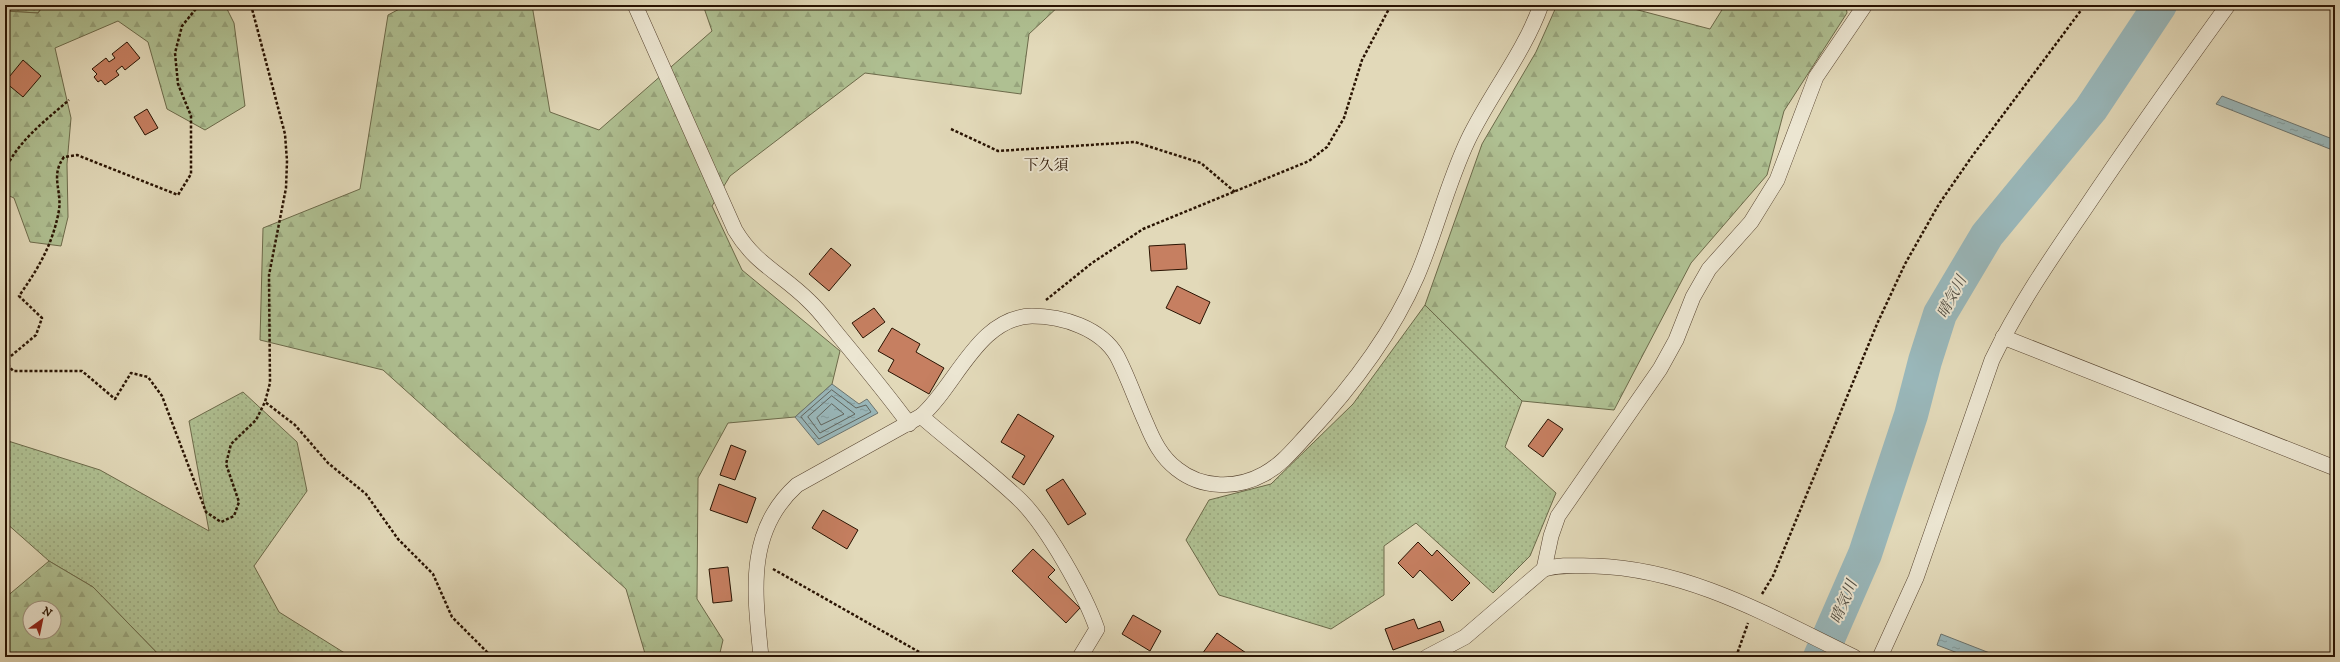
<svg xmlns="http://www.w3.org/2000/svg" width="2340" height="662" font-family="'IM FELL DW Pica','Noto Serif JP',serif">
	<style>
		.grass { fill: url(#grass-dots); stroke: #6c6a4a }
		.forest { fill: url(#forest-firs); stroke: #6c6a4a; fill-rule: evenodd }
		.water { fill: url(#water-ripples); stroke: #6c7570 }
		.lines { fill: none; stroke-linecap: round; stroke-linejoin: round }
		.shore { stroke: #61655e; stroke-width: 1 }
		.river { stroke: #99b7ba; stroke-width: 34 }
		.building { fill: #c67f61; stroke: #291302 }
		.street-casing { stroke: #574430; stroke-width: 16 }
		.path { stroke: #291302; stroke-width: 2.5; stroke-dasharray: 3 2; stroke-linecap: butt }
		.street { stroke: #ece6d2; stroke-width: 15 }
		.labels { text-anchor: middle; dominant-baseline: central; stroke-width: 4; stroke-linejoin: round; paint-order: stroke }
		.neighbourhood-label { font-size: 15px; fill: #291302; stroke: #ece6d2 }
		.water-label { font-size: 15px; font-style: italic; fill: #504c42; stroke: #ece6d2 }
	</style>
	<defs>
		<pattern id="grass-dots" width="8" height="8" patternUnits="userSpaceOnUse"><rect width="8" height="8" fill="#afc092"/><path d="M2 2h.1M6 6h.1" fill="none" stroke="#97a47c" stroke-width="1.8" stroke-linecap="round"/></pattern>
		<pattern id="forest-firs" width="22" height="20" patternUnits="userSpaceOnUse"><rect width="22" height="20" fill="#afc092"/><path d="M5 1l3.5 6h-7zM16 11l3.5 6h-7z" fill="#97a47c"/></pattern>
		<pattern id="water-ripples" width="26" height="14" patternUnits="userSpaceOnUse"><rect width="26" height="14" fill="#99b7ba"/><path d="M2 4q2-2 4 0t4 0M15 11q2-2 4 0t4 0" fill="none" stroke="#849c9e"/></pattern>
	</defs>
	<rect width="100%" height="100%" fill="#e2d9b9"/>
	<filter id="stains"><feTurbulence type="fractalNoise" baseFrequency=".005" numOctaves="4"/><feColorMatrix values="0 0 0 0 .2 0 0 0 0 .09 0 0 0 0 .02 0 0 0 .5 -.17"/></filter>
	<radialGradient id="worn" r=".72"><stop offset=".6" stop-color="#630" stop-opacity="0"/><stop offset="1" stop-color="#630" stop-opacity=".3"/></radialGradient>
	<g class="grass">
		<polygon points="5,5 44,5 38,13 5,11"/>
		<polygon points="1425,305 1522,401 1505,447 1556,493 1530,556 1493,593 1416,523 1384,546 1384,595 1331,629 1219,595 1186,540 1209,500 1271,484 1353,404"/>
		<polygon points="243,392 297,442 307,491 254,566 279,612 351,657 161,657 93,587 49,561 5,522 5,440 100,470 209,531 189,421"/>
	</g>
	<g class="forest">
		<polygon points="44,5 225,5 234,23 245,106 205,130 167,109 148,42 118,21 55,48 71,118 67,164 68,217 61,246 30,242 14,198 5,194 5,11 38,13"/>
		<polygon points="407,5 532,5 550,112 599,130 712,31 703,5 1060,5 1029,34 1021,94 865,73 730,176 712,206 742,270 840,351 832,384 795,417 728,423 698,478 697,599 723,640 719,657 646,657 626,589 383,370 260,340 263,228 360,189 388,15"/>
		<polygon points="1557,5 1619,5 1710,29 1725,5 1846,5 1847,13 1784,111 1767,175 1691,263 1614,410 1522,401 1425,305 1482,144 1536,52"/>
		<path d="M49 561 93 587 161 657H5V598ZM30 608H54V632H30Z"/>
	</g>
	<g class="water">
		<polygon points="2222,96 2335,140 2335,151 2216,104"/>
		<polygon points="832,384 859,404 867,399 878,413 818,445 795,417"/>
		<polygon points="1941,634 2000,657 1968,657 1937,645"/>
	</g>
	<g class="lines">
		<g class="shore">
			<polygon points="832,390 856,408 866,405 871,412 819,439 801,417"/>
			<polygon points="832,396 855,414 820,433 808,417"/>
			<polygon points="832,404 844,414 821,425 817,418"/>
		</g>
		<polyline class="river" points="1820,657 1865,554 1911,415 1925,361 1940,314 1987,235 2091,109 2160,5"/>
	</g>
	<g class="building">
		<polygon points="127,42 140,58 125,70 122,66 116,71 119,75 105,85 101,80 98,82 94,77 97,74 92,69 106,58 109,62 115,58 112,54"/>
		<polygon points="23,60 41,76 23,97 5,82"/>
		<polygon points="147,109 158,128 145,135 134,117"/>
		<polygon points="1185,244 1187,269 1151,271 1149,246"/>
		<polygon points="831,248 851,265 829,291 809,274"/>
		<polygon points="1177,286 1210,302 1200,324 1166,308"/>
		<polygon points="874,308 885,322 863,338 852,323"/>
		<polygon points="892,328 920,344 916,352 944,368 929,394 888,371 894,360 878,351"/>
		<polygon points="1018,414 1054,436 1024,485 1012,477 1025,456 1001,442"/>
		<polygon points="1548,419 1563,429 1543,457 1528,446"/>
		<polygon points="731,445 746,451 735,480 720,475"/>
		<polygon points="1063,479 1086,514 1068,525 1046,490"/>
		<polygon points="719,484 756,498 747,523 710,510"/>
		<polygon points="823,510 858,530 847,549 812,528"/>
		<polygon points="1418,542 1432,556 1437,550 1470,583 1452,601 1420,570 1413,578 1398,563"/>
		<polygon points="1033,549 1055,570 1048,577 1080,608 1066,623 1012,571"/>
		<polygon points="728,567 732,601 713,603 709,569"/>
		<polygon points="1133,615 1161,631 1150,651 1122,634"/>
		<polygon points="1414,619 1418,629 1440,621 1444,631 1393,650 1385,629"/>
		<polygon points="1217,633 1252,657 1200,657"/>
		<polygon points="1119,652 1127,657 1116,657"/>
	</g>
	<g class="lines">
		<g class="street-casing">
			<g id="street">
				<path d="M635 5 735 230C755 264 782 274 809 301 820 311 829 324 839 336 863 365 887 394 909 424"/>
				<polyline points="2003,337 2335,468"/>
				<path d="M921 416C954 445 990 471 1021 501 1047 527 1085 594 1097 629L1080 657"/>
				<polyline points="1544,569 1551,536 1558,516 1660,369 1676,340 1693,297 1709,269 1751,222 1777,180 1816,77 1865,5"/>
				<path d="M761 657C755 594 745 532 797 485L921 416C956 386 978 317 1032 316 1062 316 1101 328 1117 356 1128 377 1136 401 1146 423 1153 440 1161 457 1177 469 1202 489 1237 489 1264 474 1281 465 1293 450 1306 436 1350 389 1391 336 1417 276 1436 232 1447 184 1468 140 1490 94 1524 53 1541 5"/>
				<path d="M1427 657 1465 637 1544 569C1561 564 1577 566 1595 566 1690 569 1771 617 1854 657"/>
				<path d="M1880 657 1916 578 1992 360C2017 308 2049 261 2082 213 2129 143 2178 74 2228 5"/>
			</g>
		</g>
		<g class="path">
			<path d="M199 5 182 26 175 53 178 84 191 116V174L178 195 77 155 64 157C50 176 62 190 59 210 53 244 38 269 19 296L42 318 36 335 5 361 13 371H82L115 399 131 373 148 377 162 396 206 512 221 522 234 516 239 502 226 464 231 444 256 420 265 402"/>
			<polyline points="251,5 285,134 287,161 286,188 269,275 270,383 265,402 295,425 328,463 366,494 398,539 433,574 452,617 492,657"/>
			<polyline points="951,129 998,151 1135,142 1201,163 1235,192"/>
			<path d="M5 170C18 141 46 120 69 100"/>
			<polyline points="1046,300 1092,263 1143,229 1309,161 1327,147 1344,118 1362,60 1391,5"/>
			<polyline points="773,569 928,657"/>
			<polyline points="1762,594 1773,576 1877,324 1905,264 1939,204 1973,155 2085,5"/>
			<polyline points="1736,657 1748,623"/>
		</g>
		<use href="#street" class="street"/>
	</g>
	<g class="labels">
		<g class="neighbourhood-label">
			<text x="1046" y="165">下久須</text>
		</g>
		<g class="water-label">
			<text transform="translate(1952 297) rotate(-62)">晴気川</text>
			<text transform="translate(1844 602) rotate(-67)">晴気川</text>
		</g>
	</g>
	<rect width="2340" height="662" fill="none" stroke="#e2d9b9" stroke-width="20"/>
	<rect x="6" y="6" width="2328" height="650" fill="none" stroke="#291302" stroke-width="2"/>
	<rect x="10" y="10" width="2320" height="642" fill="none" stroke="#291302"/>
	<g transform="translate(42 620) rotate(33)"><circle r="19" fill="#ece6d2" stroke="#9e927f"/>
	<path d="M0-3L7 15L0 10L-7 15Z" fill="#8f2418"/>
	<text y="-6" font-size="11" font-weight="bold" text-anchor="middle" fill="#291302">N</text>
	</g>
	<rect width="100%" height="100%" filter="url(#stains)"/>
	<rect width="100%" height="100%" fill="url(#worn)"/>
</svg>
